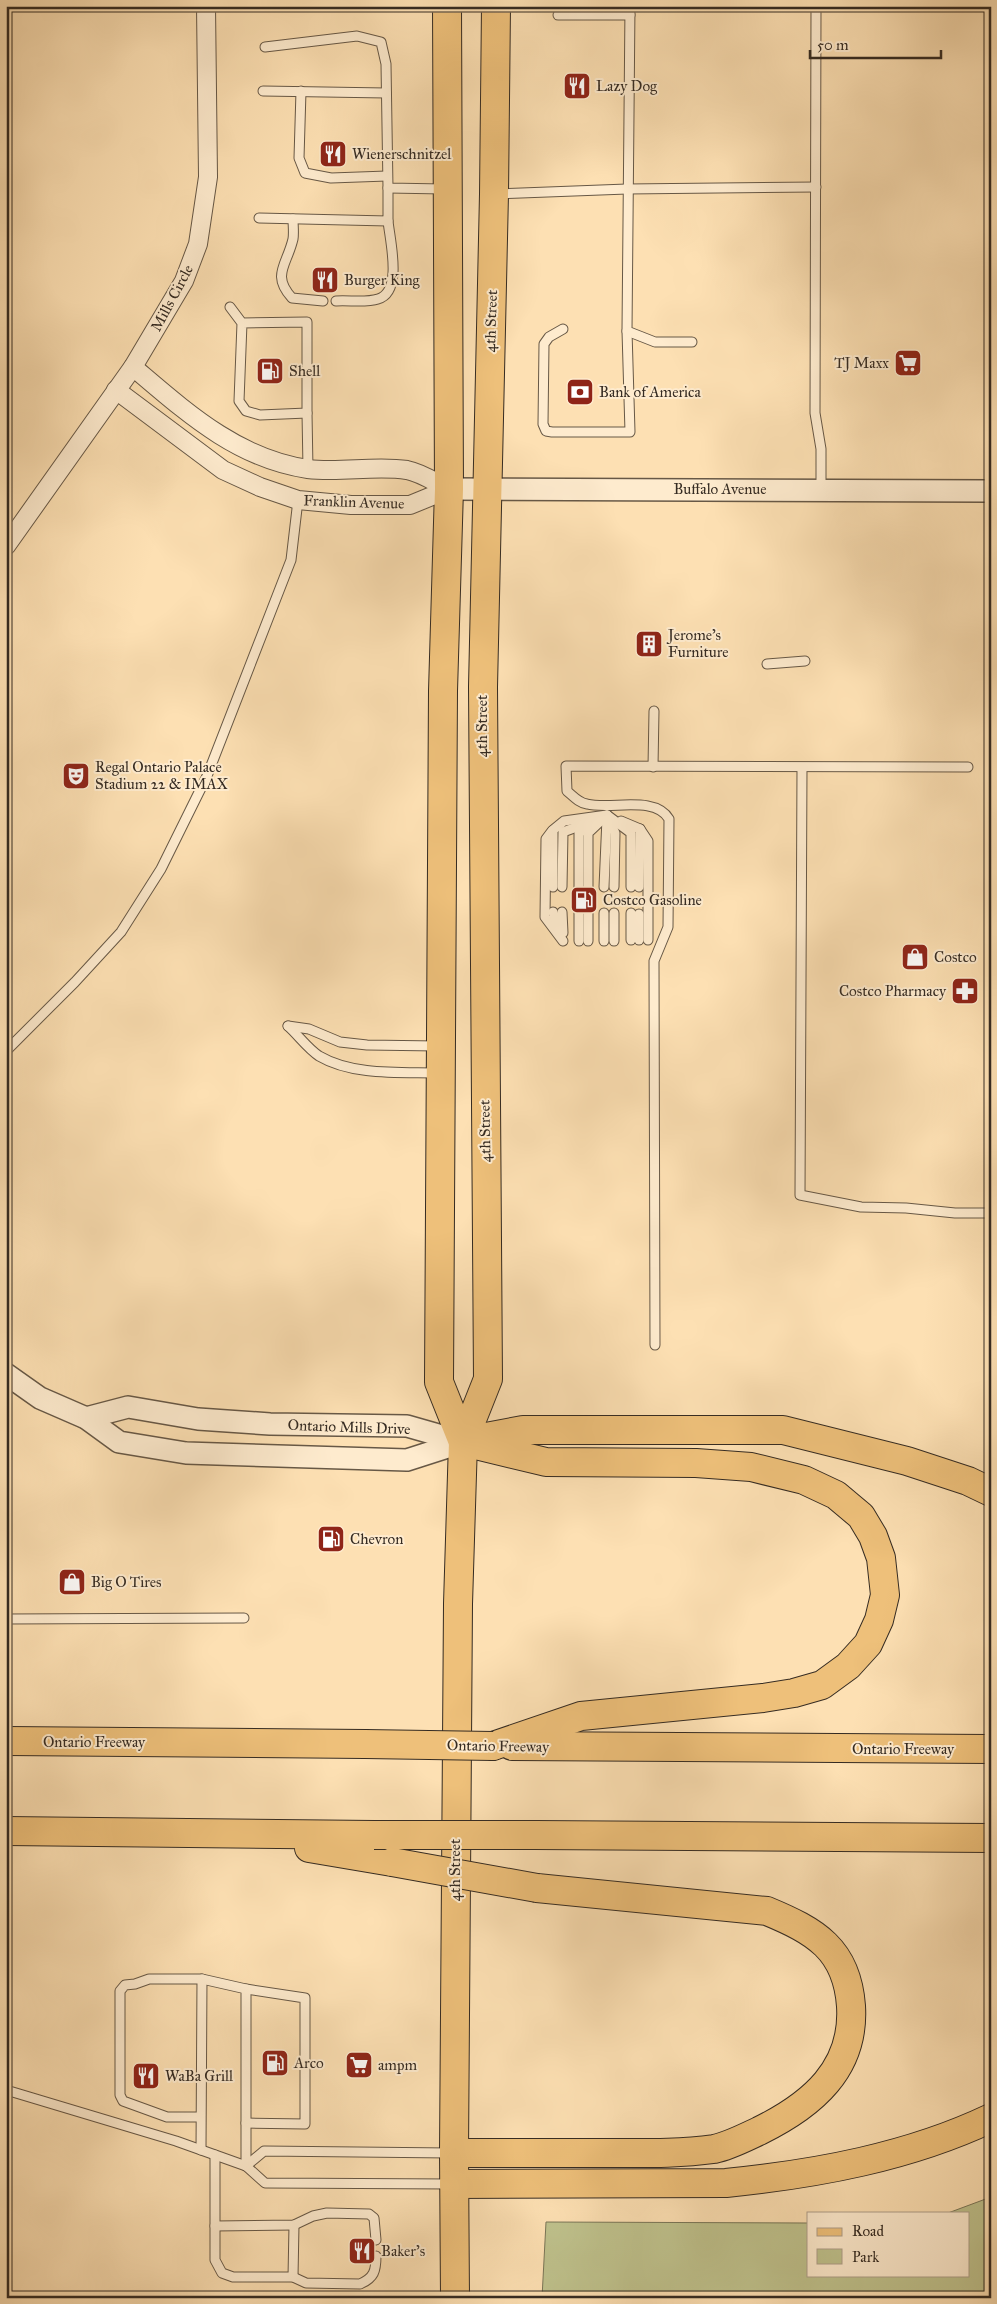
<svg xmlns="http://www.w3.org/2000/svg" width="997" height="2304" font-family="'IM FELL Great Primer',serif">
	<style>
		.green { fill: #bfc28d; stroke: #7a7658 }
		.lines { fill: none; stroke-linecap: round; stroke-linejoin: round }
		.service-casing { stroke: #675846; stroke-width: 11 }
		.minor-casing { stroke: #675846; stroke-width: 20 }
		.tertiary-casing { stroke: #675846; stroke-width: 24 }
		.primary-casing { stroke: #352b22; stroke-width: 30 }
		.motorway-casing { stroke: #352b22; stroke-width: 30 }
		.service { stroke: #feebce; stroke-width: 9 }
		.minor { stroke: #feebce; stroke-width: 18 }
		.tertiary { stroke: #feebce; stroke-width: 21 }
		.primary { stroke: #eec07a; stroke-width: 28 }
		.motorway { stroke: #eec07a; stroke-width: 28 }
		.motorway-bridge-casing { stroke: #352b22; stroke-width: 30; stroke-linecap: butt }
		.motorway-bridge { stroke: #eec07a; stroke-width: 28 }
		.labels { text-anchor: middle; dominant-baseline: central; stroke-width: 4; stroke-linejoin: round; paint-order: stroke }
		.poi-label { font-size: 15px; fill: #352b22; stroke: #feebce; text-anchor: start }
		.street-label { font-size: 15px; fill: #352b22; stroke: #feebce }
	</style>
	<rect width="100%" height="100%" fill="#fde0b3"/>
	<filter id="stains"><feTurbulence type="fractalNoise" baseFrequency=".004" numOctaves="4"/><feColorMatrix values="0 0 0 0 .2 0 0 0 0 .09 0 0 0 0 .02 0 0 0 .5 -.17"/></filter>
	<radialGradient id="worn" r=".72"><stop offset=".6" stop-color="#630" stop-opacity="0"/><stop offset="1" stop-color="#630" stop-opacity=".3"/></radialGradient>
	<polygon class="green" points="991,2197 991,2298 542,2298 546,2222 808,2223 808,2275 968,2275 968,2213 948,2213"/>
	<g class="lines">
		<g class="service-casing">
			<g id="service">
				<polyline points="630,6 627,331 655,342 692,342"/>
				<polyline points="816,6 815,413 821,449 821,490"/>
				<polyline points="558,15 630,15"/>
				<polyline points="265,47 357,36 381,42 386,64 388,188 444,189"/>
				<polyline points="263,91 386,93"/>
				<polyline points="301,91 299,158 305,173 331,178 387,176"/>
				<polyline points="497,194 627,189 816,187"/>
				<polyline points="259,218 388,221 388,188"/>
				<path d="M293 219C293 225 294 233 293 239 287 265 271 275 292 298L323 301"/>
				<path d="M336 301C349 300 366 303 378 299 403 292 390 241 388 221"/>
				<polyline points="230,307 242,323 239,401 246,411 260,415 307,413 307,322 242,323"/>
				<polyline points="563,329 549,337 544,344 543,424 546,431 552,432 630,432 627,331"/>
				<polyline points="307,413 308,469"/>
				<polyline points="767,664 805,661"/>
				<polyline points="653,767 654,711"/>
				<polyline points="802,768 800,1195 861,1207 906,1208 955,1213 991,1213"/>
				<polyline points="607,815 615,833 614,887"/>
				<polyline points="621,821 640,829 639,887"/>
				<polyline points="640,829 648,841 648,940"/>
				<polyline points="552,831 546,839 545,917 563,941"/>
				<polyline points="553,887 553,830 564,821 607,815 631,833 631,887"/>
				<polyline points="562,887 563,832 593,821"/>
				<polyline points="579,887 579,833 590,826"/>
				<polyline points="588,887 588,833 607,815"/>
				<polyline points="604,887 607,818"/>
				<polyline points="553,912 560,934"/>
				<polyline points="562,912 563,933"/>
				<polyline points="579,913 579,941"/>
				<polyline points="588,913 588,941"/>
				<polyline points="604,913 604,941"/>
				<polyline points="614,913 614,941"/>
				<polyline points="631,913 631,940"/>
				<polyline points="639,914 639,940"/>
				<path d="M288 1026C298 1035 308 1049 319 1056 353 1076 401 1072 438 1073"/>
				<polyline points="288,1026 309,1029 340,1042 367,1045 437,1046"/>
				<polyline points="6,1051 75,982 121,932 161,869 207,776 291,560 298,500"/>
				<path d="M655 1345 654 961 668 927 669 819C655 795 611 810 587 804 579 803 573 796 567 791L566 766 968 767"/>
				<polyline points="6,1619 244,1618"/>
				<polyline points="202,1979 246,1989 246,2166"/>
				<polyline points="246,1989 305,1998 305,2124 246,2123"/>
				<polyline points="6,2090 176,2141 246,2166 265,2183 452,2184"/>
				<polyline points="201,2117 167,2117 123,2101 120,2095 120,1991 125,1985 135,1984 149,1979 202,1979 201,2150"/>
				<path d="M215 2155V2260L222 2273 233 2277H293L306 2283 360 2284C374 2278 376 2271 376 2256"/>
				<polyline points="246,2166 264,2151 450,2153"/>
				<polyline points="215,2226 294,2225 313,2216 327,2213 369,2214 374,2218 376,2240"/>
				<polyline points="293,2277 294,2225"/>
			</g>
		</g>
		<g class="minor-casing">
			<g id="minor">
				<path d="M133 367C185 411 237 459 308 469 341 473 375 465 407 470 422 473 436 483 449 489"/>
				<polyline points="116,390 223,470 260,487 298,500 351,505 410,505 449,489"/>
				<polyline points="6,546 133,367 184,281 198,244 208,177 206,6"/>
			</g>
		</g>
		<g class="tertiary-casing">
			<g id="tertiary">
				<polyline points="449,489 991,491"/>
				<polyline points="6,1374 40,1398 86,1418 119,1442 186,1453 407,1460 463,1442"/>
				<polyline points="86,1418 128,1407 198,1419 270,1424 407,1426 463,1442"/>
			</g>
		</g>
		<g class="primary-casing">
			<g id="primary">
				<polyline points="447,6 449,489 443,691 439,1382 463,1442"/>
				<polyline points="455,2298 454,2153 458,1604 463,1442 488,1379 483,687 494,194 496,6"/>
			</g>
		</g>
		<g class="motorway-casing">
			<g id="motorway">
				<polyline points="470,1440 523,1430 783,1430 907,1461 968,1481 991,1492"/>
				<polyline points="463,1442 546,1462 696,1463 751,1467 804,1480 836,1495 861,1516 873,1536 881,1558 885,1595 879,1620 868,1644 848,1666 822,1685 794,1693 763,1698 581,1716 493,1746"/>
				<polyline points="6,1741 365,1744"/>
				<polyline points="512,1746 991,1749"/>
				<polyline points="6,1831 374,1835"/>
				<polyline points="535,1835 991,1838"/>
				<polyline points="309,1848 392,1862"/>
				<path d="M454 2153C504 2153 554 2153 605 2153 641 2153 678 2154 714 2149 729 2146 746 2137 759 2131 812 2105 855 2069 851 2006 847 1949 815 1931 767 1911L537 1888"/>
				<path d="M454 2184 726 2183C816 2174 909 2157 991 2118"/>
			</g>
		</g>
		<use href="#service" class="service"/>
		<use href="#minor" class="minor"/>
		<use href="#tertiary" class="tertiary"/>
		<use href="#primary" class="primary"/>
		<use href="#motorway" class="motorway"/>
		<g class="motorway-bridge-casing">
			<g id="motorway-bridge">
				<polyline points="365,1744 493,1746"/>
				<polyline points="374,1835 535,1835"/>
				<polyline points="392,1862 537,1888"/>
			</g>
		</g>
		<use href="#motorway-bridge" class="motorway-bridge"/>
	</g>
	<defs>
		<g id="restaurant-square" transform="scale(1.4375)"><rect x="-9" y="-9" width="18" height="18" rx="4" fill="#8f2418" stroke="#feebce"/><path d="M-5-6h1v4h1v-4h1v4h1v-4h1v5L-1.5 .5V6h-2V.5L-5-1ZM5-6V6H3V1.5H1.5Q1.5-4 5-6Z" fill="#fff"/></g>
		<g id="supermarket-square" transform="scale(1.4375)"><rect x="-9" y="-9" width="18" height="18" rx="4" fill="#8f2418" stroke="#feebce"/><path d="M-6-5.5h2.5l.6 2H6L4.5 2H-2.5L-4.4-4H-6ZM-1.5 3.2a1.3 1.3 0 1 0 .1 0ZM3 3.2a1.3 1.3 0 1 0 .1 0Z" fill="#fff"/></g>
		<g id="fuel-square" transform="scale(1.4375)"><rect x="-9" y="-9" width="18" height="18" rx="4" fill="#8f2418" stroke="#feebce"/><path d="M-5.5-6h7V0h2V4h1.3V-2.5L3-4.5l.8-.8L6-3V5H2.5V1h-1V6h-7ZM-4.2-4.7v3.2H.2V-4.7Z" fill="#fff"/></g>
		<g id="bank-square" transform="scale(1.4375)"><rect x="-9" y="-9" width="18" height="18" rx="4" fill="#8f2418" stroke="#feebce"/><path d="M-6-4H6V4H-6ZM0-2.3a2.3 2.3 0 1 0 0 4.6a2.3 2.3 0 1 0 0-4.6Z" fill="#fff"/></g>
		<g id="building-square" transform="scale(1.4375)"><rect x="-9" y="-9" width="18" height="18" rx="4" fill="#8f2418" stroke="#feebce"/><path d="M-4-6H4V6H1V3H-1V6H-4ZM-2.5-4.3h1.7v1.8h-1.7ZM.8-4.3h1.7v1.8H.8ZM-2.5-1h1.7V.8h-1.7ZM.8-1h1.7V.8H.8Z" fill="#fff"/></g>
		<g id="theatre-square" transform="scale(1.4375)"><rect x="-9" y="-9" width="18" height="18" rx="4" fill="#8f2418" stroke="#feebce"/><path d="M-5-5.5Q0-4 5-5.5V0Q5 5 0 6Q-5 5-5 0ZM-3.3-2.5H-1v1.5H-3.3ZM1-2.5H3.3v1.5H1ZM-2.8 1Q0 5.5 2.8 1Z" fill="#fff"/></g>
		<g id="shop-square" transform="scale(1.4375)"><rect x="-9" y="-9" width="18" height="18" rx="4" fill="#8f2418" stroke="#feebce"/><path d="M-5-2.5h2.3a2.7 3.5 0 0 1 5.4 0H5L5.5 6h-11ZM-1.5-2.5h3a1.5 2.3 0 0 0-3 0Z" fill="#fff"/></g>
		<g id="pharmacy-square" transform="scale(1.4375)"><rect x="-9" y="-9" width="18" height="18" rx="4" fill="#8f2418" stroke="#feebce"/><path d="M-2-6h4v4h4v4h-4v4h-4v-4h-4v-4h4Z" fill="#fff"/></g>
	</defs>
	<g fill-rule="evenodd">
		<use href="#restaurant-square" x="577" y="86"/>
		<use href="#restaurant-square" x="333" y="154"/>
		<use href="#restaurant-square" x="325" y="280"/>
		<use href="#supermarket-square" x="908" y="363"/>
		<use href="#fuel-square" x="270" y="371"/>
		<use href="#bank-square" x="580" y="392"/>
		<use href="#building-square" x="649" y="644"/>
		<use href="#theatre-square" x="76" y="776"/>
		<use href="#fuel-square" x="584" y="900"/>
		<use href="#shop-square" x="915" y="957"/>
		<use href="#pharmacy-square" x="965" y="991"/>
		<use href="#fuel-square" x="331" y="1539"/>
		<use href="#shop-square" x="72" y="1582"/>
		<use href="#fuel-square" x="275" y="2063"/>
		<use href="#supermarket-square" x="359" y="2065"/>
		<use href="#restaurant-square" x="146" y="2076"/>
		<use href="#restaurant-square" x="362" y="2251"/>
	</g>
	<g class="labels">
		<g class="poi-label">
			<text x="596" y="86">Lazy Dog</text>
			<text x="352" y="154">Wienerschnitzel</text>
			<text x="344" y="280">Burger King</text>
			<text x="889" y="363" text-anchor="end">TJ Maxx</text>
			<text x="289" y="371">Shell</text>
			<text x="599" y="392">Bank of America</text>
			<text x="668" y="635">Jerome's<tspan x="668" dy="17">Furniture</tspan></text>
			<text x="95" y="767">Regal Ontario Palace<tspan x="95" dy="17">Stadium 22 &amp; IMAX</tspan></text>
			<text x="603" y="900">Costco Gasoline</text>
			<text x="934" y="957">Costco</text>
			<text x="946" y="991" text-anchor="end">Costco Pharmacy</text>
			<text x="350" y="1539">Chevron</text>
			<text x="91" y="1582">Big O Tires</text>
			<text x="294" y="2063">Arco</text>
			<text x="378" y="2065">ampm</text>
			<text x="165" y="2076">WaBa Grill</text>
			<text x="381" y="2251">Baker's</text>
		</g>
		<g class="street-label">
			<text transform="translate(172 298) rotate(-62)">Mills Circle</text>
			<text transform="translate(491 321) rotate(-88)">4th Street</text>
			<text x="720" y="489">Buffalo Avenue</text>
			<text transform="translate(354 502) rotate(2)">Franklin Avenue</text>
			<text transform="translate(482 726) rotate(-90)">4th Street</text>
			<text transform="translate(485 1131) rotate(-91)">4th Street</text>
			<text transform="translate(349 1427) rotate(2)">Ontario Mills Drive</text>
			<text x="94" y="1742">Ontario Freeway</text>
			<text transform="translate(498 1746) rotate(1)">Ontario Freeway</text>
			<text x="903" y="1749">Ontario Freeway</text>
			<text transform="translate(455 1870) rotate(-90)">4th Street</text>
		</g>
	</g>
	<rect width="997" height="2304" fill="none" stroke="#fde0b3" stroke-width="25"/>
	<rect x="8" y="8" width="982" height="2289" fill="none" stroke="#352b22" stroke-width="2.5"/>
	<rect x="12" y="12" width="972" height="2279" fill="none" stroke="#352b22"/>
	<rect x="807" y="2212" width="162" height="65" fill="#feebce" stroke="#ae9e89"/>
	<rect x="817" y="2228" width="25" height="8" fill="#eec07a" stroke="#ae9e89"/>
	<text x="852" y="2236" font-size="15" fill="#352b22">Road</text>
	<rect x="817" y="2249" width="25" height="15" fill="#bfc28d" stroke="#ae9e89"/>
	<text x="852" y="2262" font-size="15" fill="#352b22">Park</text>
	<path d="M810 50v8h131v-8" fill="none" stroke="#352b22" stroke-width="2.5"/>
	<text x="817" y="50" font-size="15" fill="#352b22" stroke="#feebce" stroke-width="4" paint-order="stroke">50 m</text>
	<rect width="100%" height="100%" filter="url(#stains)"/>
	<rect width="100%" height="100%" fill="url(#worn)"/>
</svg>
